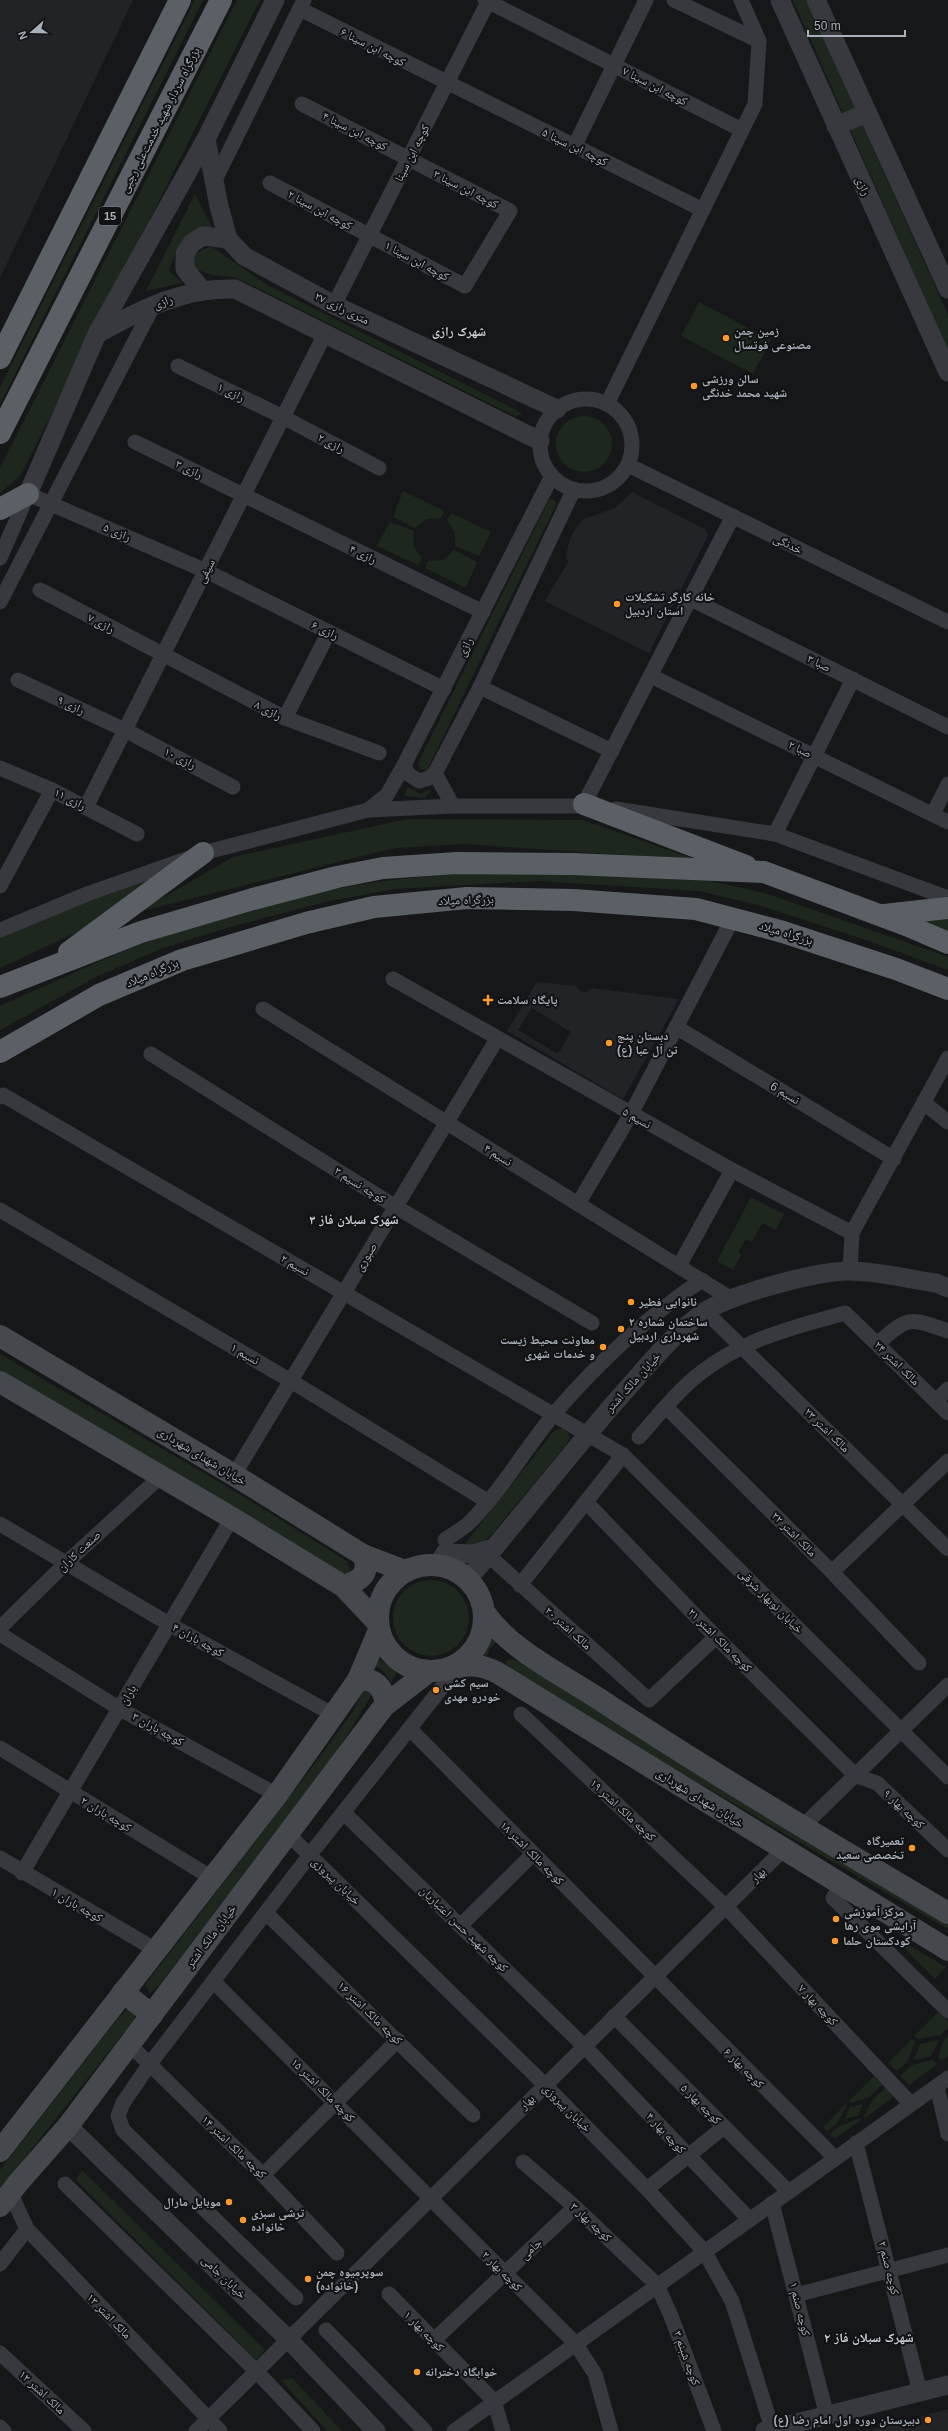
<svg xmlns="http://www.w3.org/2000/svg" width="948" height="2431" font-family="Helvetica,'Noto Naskh Arabic',sans-serif">
	<style>
		.built { fill: #222326; fill-rule: evenodd }
		.green { fill: #1e271e }
		.lines { fill: none; stroke-linecap: round; stroke-linejoin: round }
		.minor { stroke: #37393e; stroke-width: 15 }
		.tertiary { stroke: #37393e; stroke-width: 19 }
		.secondary { stroke: #45494e; stroke-width: 22 }
		.trunk { stroke: #5b6066; stroke-width: 22 }
		.poi-dot { fill: #fa992d; stroke: #111214; stroke-width: 1.5 }
		.labels { text-anchor: middle; dominant-baseline: central; stroke-width: 4; stroke-linejoin: round; paint-order: stroke }
		.shield { fill: #111214; stroke: #7b8188; stroke-width: 1 }
		.shield-label { font-size: 11px; font-weight: bold; fill: #a8b0b9 }
		.street-label { font-size: 12px; fill: #a8b0b9; stroke: #111214 }
		.poi-label { font-size: 12px; font-weight: bold; fill: #a8b0b9; stroke: #111214; text-anchor: start }
		.neighbourhood-label { font-size: 13px; font-weight: bold; fill: #c9ced5; stroke: #111214 }
	</style>
	<rect width="100%" height="100%" fill="#161719"/>
	<g class="built">
		<polygon points="0,0 133,0 0,278"/>
		<polygon points="632,492 705,529 708,536 649,653 545,601 568,562 566,557 569,541 577,526 584,519 615,508"/>
		<path d="M537 982 576 986 580 991 586 992 592 988 679 999 623 1099 507 1031ZM532 1008 571 1032 558 1054 518 1030Z"/>
		<polygon points="948,2409 948,2431 868,2431"/>
	</g>
	<g class="green">
		<polygon points="195,0 203,0 0,404 0,387"/>
		<polygon points="237,0 260,0 21,475 0,493 0,468"/>
		<polygon points="793,0 806,0 948,315 948,350"/>
		<path d="M195 194 212 227C186 230 175 249 169 271L182 283 146 291Z"/>
		<path d="M212 247 269 286 518 411 521 413V415L515 416 235 277C224 276 208 276 199 270 184 261 201 247 212 247Z"/>
		<polygon points="699,302 771,340 753,374 681,336"/>
		<circle cx="584" cy="444" r="28"/>
		<polygon points="403,491 444,511 441,518 427,519 415,528 393,517"/>
		<polygon points="552,498 555,501 556,505 427,770 420,769 418,763 549,500"/>
		<polygon points="451,513 491,532 479,556 455,546 455,532 447,520"/>
		<polygon points="390,522 414,531 413,546 422,558 418,565 377,546"/>
		<polygon points="454,550 477,562 466,588 425,568 428,561 443,560"/>
		<polygon points="408,787 420,794 432,789 425,798 404,796"/>
		<polygon points="407,819 583,820 697,860 464,844 395,848 138,912 233,857"/>
		<polygon points="169,869 84,929 0,968 0,936"/>
		<path d="M505 870 701 879 768 894 948 957V970L866 940 758 905 699 891 539 881 395 889 329 901 230 927 163 948 98 976 0 1030V1006C53 983 104 957 159 938 223 916 290 897 357 885 406 877 456 874 505 870Z"/>
		<polygon points="948,916 948,934 919,919"/>
		<polygon points="751,1197 784,1214 776,1230 762,1223 752,1242 746,1239 738,1252 741,1254 733,1270 717,1261"/>
		<polygon points="0,1354 226,1486 347,1561 350,1569 347,1573 340,1573 0,1371"/>
		<polygon points="563,1428 570,1436 568,1442 492,1534 475,1550 464,1545 554,1431"/>
		<circle cx="431" cy="1618" r="38"/>
		<polygon points="492,1632 498,1641 490,1648 485,1661 477,1658"/>
		<path d="M373 1655 397 1672 391 1682C385 1672 381 1667 369 1665Z"/>
		<polygon points="509,1659 521,1662 948,1917 948,1929 666,1764 512,1669 505,1663"/>
		<polygon points="365,1687 374,1691 338,1750 160,1985 150,1993 145,1985 313,1766 352,1713"/>
		<polygon points="893,1936 946,1967 935,1979"/>
		<polygon points="128,2008 135,2011 134,2020 0,2189 0,2170 119,2017"/>
		<polygon points="938,2012 948,2021 948,2028 940,2035 918,2039 914,2036"/>
		<polygon points="948,2036 948,2056 942,2061 938,2057 944,2040"/>
		<polygon points="912,2039 915,2042 907,2062 897,2071 888,2063"/>
		<polygon points="939,2040 931,2056 914,2060 920,2044"/>
		<polygon points="932,2060 937,2064 909,2085 900,2076 912,2065"/>
		<polygon points="874,2076 882,2085 869,2097 851,2103 849,2101"/>
		<polygon points="886,2087 893,2097 865,2118 864,2116 872,2101"/>
		<polygon points="846,2104 847,2105 837,2123 827,2132 823,2127"/>
		<polygon points="863,2104 858,2116 845,2119 850,2107"/>
		<polygon points="860,2118 861,2120 834,2139 830,2134 840,2126"/>
		<polygon points="82,2170 265,2350 256,2360 76,2180"/>
		<polygon points="292,2378 342,2431 327,2431 281,2380"/>
	</g>
	<g class="lines">
		<g class="minor">
			<polyline points="485,0 742,130"/>
			<polyline points="741,0 759,41"/>
			<polyline points="300,9 703,210"/>
			<polyline points="574,147 646,0"/>
			<polyline points="214,182 304,0"/>
			<polyline points="270,183 465,286 510,211 302,104"/>
			<polyline points="334,305 489,0"/>
			<polyline points="178,366 283,417 379,468"/>
			<circle cx="586" cy="445" r="46"/>
			<polyline points="607,404 755,104 759,41 674,0"/>
			<polyline points="135,442 483,612"/>
			<polyline points="628,465 948,622"/>
			<polyline points="0,558 28,494 206,571 444,689"/>
			<polyline points="40,590 285,718 379,753"/>
			<polyline points="691,599 948,727"/>
			<polyline points="0,602 153,306"/>
			<polyline points="651,676 948,822"/>
			<polyline points="18,680 125,730 233,787"/>
			<polyline points="480,687 612,751"/>
			<polyline points="285,718 329,632"/>
			<polyline points="404,765 408,774 419,781 429,778 435,773"/>
			<polyline points="0,768 52,790 137,834"/>
			<polyline points="584,804 733,516"/>
			<polyline points="453,806 435,773 480,687 574,489"/>
			<polyline points="86,807 325,334"/>
			<polyline points="616,809 775,834 948,898"/>
			<polyline points="368,810 387,795 404,765 552,476"/>
			<polyline points="933,814 948,784"/>
			<polyline points="775,834 853,679"/>
			<polyline points="0,886 52,790"/>
			<polyline points="0,930 87,894 203,853 368,810 453,806 593,806"/>
			<polyline points="393,979 732,1170 852,1233 850,1271"/>
			<polyline points="263,1009 733,1300"/>
			<polyline points="676,1027 894,1159"/>
			<polyline points="151,1054 396,1207 592,1323"/>
			<polyline points="0,1097 3,1095 623,1455 948,1777"/>
			<polyline points="924,1103 948,1122"/>
			<polyline points="578,1204 631,1114 733,918"/>
			<polyline points="0,1210 291,1381 487,1501"/>
			<polyline points="852,1233 948,1058"/>
			<polyline points="679,1266 732,1170"/>
			<polyline points="705,1311 948,1549"/>
			<path d="M877 1344C910 1316 907 1317 948 1331"/>
			<polyline points="936,1401 948,1389"/>
			<polyline points="667,1408 832,1572 919,1663"/>
			<path d="M639 1437C657 1417 677 1391 698 1375 741 1340 793 1327 845 1313L948 1413"/>
			<polyline points="234,1475 497,1039"/>
			<polyline points="586,1502 716,1637 856,1776 877,1783 948,1850"/>
			<polyline points="0,1524 169,1624 334,1715"/>
			<path d="M445 1540C453 1534 463 1529 470 1522 502 1490 525 1449 554 1414 596 1365 648 1316 702 1280"/>
			<polyline points="488,1555 649,1700 716,1637"/>
			<polyline points="832,1572 948,1461"/>
			<polyline points="520,1585 623,1455"/>
			<polyline points="0,1628 65,1564 160,1477"/>
			<polyline points="0,1634 120,1709 277,1795"/>
			<polyline points="521,1714 725,1906 910,2103"/>
			<polyline points="410,1729 835,2158"/>
			<polyline points="0,1748 212,1878"/>
			<polyline points="344,1813 584,2046 749,2219"/>
			<polyline points="802,1827 948,1685"/>
			<polyline points="288,1834 545,2085 647,2189 704,2251 732,2301 773,2431"/>
			<polyline points="316,1847 447,1681"/>
			<polyline points="0,1858 156,1950"/>
			<polyline points="22,1873 232,1518"/>
			<polyline points="842,1885 833,1898 948,2011"/>
			<polyline points="266,1913 473,2115"/>
			<polyline points="461,1925 533,1854"/>
			<polyline points="214,1982 575,2343 595,2374 611,2431"/>
			<polyline points="614,2016 789,2192"/>
			<polyline points="130,2045 263,2175 337,2253"/>
			<polyline points="937,2086 948,2134"/>
			<polyline points="856,2143 920,2392"/>
			<polyline points="523,2162 575,2207 657,2285 671,2316 714,2431"/>
			<polyline points="263,2175 398,2040"/>
			<polyline points="65,2184 256,2371 313,2431"/>
			<polyline points="647,2189 724,2127"/>
			<polyline points="10,2192 27,2229 220,2431"/>
			<polyline points="772,2203 827,2416"/>
			<polyline points="0,2264 27,2229"/>
			<polyline points="389,2294 494,2401 503,2431"/>
			<polyline points="796,2295 948,2255"/>
			<polyline points="296,2298 123,2130 118,2116 123,2103 149,2065 309,1856"/>
			<polyline points="326,2330 425,2431"/>
			<polyline points="434,2340 575,2207"/>
			<polyline points="0,2353 84,2431"/>
			<polyline points="0,2427 4,2431"/>
			<polyline points="196,2431 783,1850"/>
			<polyline points="454,2431 948,2078"/>
		</g>
		<g class="tertiary">
			<polyline points="780,0 948,372"/>
			<polyline points="816,0 948,289"/>
			<polyline points="836,126 867,113"/>
			<polyline points="206,139 219,206 228,239 244,256 334,305 557,409"/>
			<polyline points="202,290 185,269 185,254 192,243 203,236 228,239"/>
			<path d="M97 334C140 310 184 287 235 289L540 441"/>
			<polyline points="28,494 97,334 206,139 275,0"/>
			<polyline points="438,1565 445,1553 473,1554 494,1548"/>
			<path d="M468 1579C521 1517 571 1452 625 1391 650 1363 674 1333 704 1312 731 1294 817 1271 849 1271 877 1271 908 1279 936 1283L948 1288"/>
			<polyline points="68,2126 288,2339 376,2431"/>
			<polyline points="765,2431 948,2385"/>
		</g>
		<g class="secondary">
			<polyline points="0,1336 234,1475 363,1555 405,1571"/>
			<polyline points="0,1382 232,1518 343,1586 378,1623"/>
			<circle cx="431" cy="1618" r="53"/>
			<path d="M343 1586C360 1581 371 1574 363 1555"/>
			<path d="M484 1612C510 1650 561 1674 599 1699 713 1774 831 1844 948 1913"/>
			<path d="M446 1670C467 1664 479 1663 498 1673L948 1950"/>
			<path d="M358 1680C376 1678 383 1687 386 1704"/>
			<polyline points="123,1992 152,2015"/>
			<polyline points="0,2151 277,1795 358,1680 379,1630"/>
			<polyline points="0,2206 18,2183 68,2126 384,1706 428,1672"/>
		</g>
		<g class="trunk">
			<polyline points="0,358 180,0"/>
			<polyline points="0,433 221,0"/>
			<polyline points="0,509 28,494"/>
			<polyline points="584,804 746,866"/>
			<polyline points="884,915 948,908"/>
			<polyline points="69,952 203,853"/>
			<polyline points="0,987 141,932 253,899 337,877 383,868 457,863 573,864 764,872 906,925 948,943"/>
			<polyline points="0,1052 99,995 182,960 306,923 374,907 467,898 573,900 696,909 783,932 896,969 948,989"/>
		</g>
	</g>
	<g class="poi-dot">
		<circle cx="726" cy="338" r="4"/>
		<circle cx="694" cy="386" r="4"/>
		<circle cx="617" cy="604" r="4"/>
		<path d="M486 994h4v4h4v4h-4v4h-4v-4h-4v-4h4z"/>
		<circle cx="609" cy="1043" r="4"/>
		<circle cx="631" cy="1302" r="4"/>
		<circle cx="621" cy="1329" r="4"/>
		<circle cx="603" cy="1347" r="4"/>
		<circle cx="436" cy="1690" r="4"/>
		<circle cx="912" cy="1848" r="4"/>
		<circle cx="836" cy="1919" r="4"/>
		<circle cx="835" cy="1941" r="4"/>
		<circle cx="229" cy="2202" r="4"/>
		<circle cx="243" cy="2220" r="4"/>
		<circle cx="308" cy="2279" r="4"/>
		<circle cx="417" cy="2372" r="4"/>
		<circle cx="928" cy="2420" r="4"/>
	</g>
	<g class="labels">
		<rect class="shield" x="99" y="207" width="22" height="18" rx="3"/>
		<g class="shield-label">
			<text x="110" y="216">15</text>
		</g>
		<g class="street-label">
			<text transform="translate(373 47) rotate(27)">کوچه ابن سینا ۶</text>
			<text transform="translate(655 86) rotate(27)">کوچه ابن سینا ۷</text>
			<text transform="translate(160 120) rotate(-63)">بزرگراه سردار شهید خدمت‌علی رجبی</text>
			<text transform="translate(355 131) rotate(27)">کوچه ابن سینا ۴</text>
			<text transform="translate(575 147) rotate(26)">کوچه ابن سینا ۵</text>
			<text transform="translate(412 153) rotate(-63)">کوچه ابن سینا</text>
			<text transform="translate(863 186) rotate(65)">رازی</text>
			<text transform="translate(466 189) rotate(27)">کوچه ابن سینا ۳</text>
			<text transform="translate(320 210) rotate(28)">کوچه ابن سینا ۲</text>
			<text transform="translate(417 261) rotate(28)">کوچه ابن سینا ۱</text>
			<text transform="translate(163 302) rotate(-21)">رازی</text>
			<text transform="translate(342 308) rotate(26)">۲۷ متری رازی</text>
			<text transform="translate(231 392) rotate(26)">رازی ۱</text>
			<text transform="translate(331 443) rotate(28)">رازی ۲</text>
			<text transform="translate(189 469) rotate(26)">رازی ۳</text>
			<text transform="translate(117 532) rotate(23)">رازی ۵</text>
			<text transform="translate(788 544) rotate(26)">خدنگی</text>
			<text transform="translate(363 554) rotate(26)">رازی ۴</text>
			<text transform="translate(206 571) rotate(-63)">سیفی</text>
			<text transform="translate(101 623) rotate(28)">رازی ۷</text>
			<text transform="translate(325 630) rotate(26)">رازی ۶</text>
			<text transform="translate(465 647) rotate(-63)">رازی</text>
			<text transform="translate(819 663) rotate(26)">صبا ۳</text>
			<text transform="translate(71 705) rotate(25)">رازی ۹</text>
			<text transform="translate(268 710) rotate(27)">رازی ۸</text>
			<text transform="translate(800 749) rotate(26)">صبا ۲</text>
			<text transform="translate(180 758) rotate(27)">رازی ۱۰</text>
			<text transform="translate(70 799) rotate(27)">رازی ۱۱</text>
			<text transform="translate(466 900) rotate(-2)">بزرگراه میلاد</text>
			<text transform="translate(786 933) rotate(17)">بزرگراه میلاد</text>
			<text transform="translate(152 973) rotate(-23)">بزرگراه میلاد</text>
			<text transform="translate(785 1093) rotate(31)">نسیم 6</text>
			<text transform="translate(637 1118) rotate(29)">نسیم ۵</text>
			<text transform="translate(498 1155) rotate(32)">نسیم ۴</text>
			<text transform="translate(360 1185) rotate(32)">کوچه نسیم ۳</text>
			<text transform="translate(366 1257) rotate(-59)">صبوری</text>
			<text transform="translate(295 1265) rotate(30)">نسیم ۲</text>
			<text transform="translate(245 1354) rotate(30)">نسیم ۱</text>
			<text transform="translate(897 1363) rotate(44)">مالک اشتر ۲۴</text>
			<text transform="translate(633 1382) rotate(-48)">خیابان مالک اشتر</text>
			<text transform="translate(827 1430) rotate(44)">مالک اشتر ۲۳</text>
			<text transform="translate(202 1456) rotate(31)">خیابان شهدای شهرداری</text>
			<text transform="translate(794 1534) rotate(45)">مالک اشتر ۲۲</text>
			<text transform="translate(79 1551) rotate(-43)">صنعت کاران</text>
			<text transform="translate(771 1601) rotate(45)">خیابان نوبهار شرقی</text>
			<text transform="translate(568 1628) rotate(42)">مالک اشتر ۲۰</text>
			<text transform="translate(198 1640) rotate(29)">کوچه باران ۴</text>
			<text transform="translate(720 1640) rotate(45)">کوچه مالک اشتر ۲۱</text>
			<text transform="translate(128 1695) rotate(-60)">باران</text>
			<text transform="translate(158 1729) rotate(29)">کوچه باران ۳</text>
			<text transform="translate(700 1798) rotate(32)">خیابان شهدای شهرداری</text>
			<text transform="translate(904 1809) rotate(43)">کوچه بهار ۹</text>
			<text transform="translate(623 1810) rotate(43)">کوچه مالک اشتر ۱۹</text>
			<text transform="translate(106 1814) rotate(31)">کوچه باران ۲</text>
			<text transform="translate(532 1853) rotate(45)">کوچه مالک اشتر ۱۸</text>
			<text transform="translate(758 1875) rotate(-44)">بهار</text>
			<text transform="translate(336 1881) rotate(44)">خیابان پیروزی</text>
			<text transform="translate(77 1905) rotate(30)">کوچه باران ۱</text>
			<text transform="translate(464 1929) rotate(44)">کوچه شهید حسن اعتباریان</text>
			<text transform="translate(211 1936) rotate(-53)">خیابان مالک اشتر</text>
			<text transform="translate(818 2005) rotate(47)">کوچه بهار ۷</text>
			<text transform="translate(370 2013) rotate(44)">کوچه مالک اشتر ۱۶</text>
			<text transform="translate(744 2068) rotate(45)">کوچه بهار ۶</text>
			<text transform="translate(323 2090) rotate(45)">کوچه مالک اشتر ۱۵</text>
			<text transform="translate(527 2102) rotate(-45)">بهار</text>
			<text transform="translate(701 2104) rotate(45)">کوچه بهار ۵</text>
			<text transform="translate(567 2108) rotate(45)">خیابان پیروزی</text>
			<text transform="translate(666 2133) rotate(47)">کوچه بهار ۴</text>
			<text transform="translate(234 2147) rotate(44)">کوچه مالک اشتر ۱۴</text>
			<text transform="translate(591 2222) rotate(43)">کوچه بهار ۳</text>
			<text transform="translate(531 2249) rotate(-43)">جامی</text>
			<text transform="translate(889 2268) rotate(76)">کوچه صنم ۲</text>
			<text transform="translate(502 2271) rotate(45)">کوچه بهار ۲</text>
			<text transform="translate(224 2277) rotate(44)">خیابان جامی</text>
			<text transform="translate(800 2309) rotate(76)">کوچه صنم ۱</text>
			<text transform="translate(109 2316) rotate(46)">مالک اشتر ۱۳</text>
			<text transform="translate(424 2331) rotate(45)">کوچه بهار ۱</text>
			<text transform="translate(687 2358) rotate(70)">کوچه شبنم ۳</text>
			<text transform="translate(42 2392) rotate(43)">مالک اشتر ۱۲</text>
		</g>
		<g class="poi-label">
			<text x="734" y="331">زمین چمن<tspan x="734" dy="14">مصنوعی فوتسال</tspan></text>
			<text x="702" y="379">سالن ورزشی<tspan x="702" dy="14">شهید محمد خدنگی</tspan></text>
			<text x="625" y="597">خانه کارگر تشکیلات<tspan x="625" dy="14">استان اردبیل</tspan></text>
			<text x="497" y="1000">پایگاه سلامت</text>
			<text x="617" y="1036">دبستان پنج<tspan x="617" dy="14">تن آل عبا (ع)</tspan></text>
			<text x="639" y="1302">نانوایی فطیر</text>
			<text x="629" y="1322">ساختمان شماره ۲<tspan x="629" dy="14">شهرداری اردبیل</tspan></text>
			<text x="595" y="1340" text-anchor="end">معاونت محیط زیست<tspan x="595" dy="14">و خدمات شهری</tspan></text>
			<text x="444" y="1683">سیم کشی<tspan x="444" dy="14">خودرو مهدی</tspan></text>
			<text x="904" y="1841" text-anchor="end">تعمیرگاه<tspan x="904" dy="14">تخصصی سعید</tspan></text>
			<text x="844" y="1912">مرکز آموزشی<tspan x="844" dy="14">آرایشی موی رها</tspan></text>
			<text x="843" y="1941">کودکستان حلما</text>
			<text x="221" y="2202" text-anchor="end">موبایل مارال</text>
			<text x="251" y="2213">ترشی سبزی<tspan x="251" dy="14">خانواده</tspan></text>
			<text x="316" y="2272">سوپرمیوه چمن<tspan x="316" dy="14">(خانواده)</tspan></text>
			<text x="425" y="2372">خوابگاه دخترانه</text>
			<text x="920" y="2420" text-anchor="end">دبیرستان دوره اول امام رضا (ع)</text>
		</g>
		<g class="neighbourhood-label">
			<text x="459" y="331">شهرک رازی</text>
			<text x="354" y="1219">شهرک سبلان فاز ۳</text>
			<text x="869" y="2337">شهرک سبلان فاز ۲</text>
		</g>
	</g>
	<g transform="translate(32 32) rotate(250)" stroke="#111214" stroke-width="3" paint-order="stroke">
	<path d="M0-3L7 15L0 10L-7 15Z" fill="#a8b0b9"/>
	<text y="-6" font-size="11" font-weight="bold" text-anchor="middle" fill="#a8b0b9">N</text>
	</g>
	<path d="M808 30v6h97v-6" fill="none" stroke="#a8b0b9" stroke-width="2"/>
	<text x="814" y="30" font-size="12" fill="#a8b0b9" stroke="#111214" stroke-width="3" paint-order="stroke">50 m</text>
</svg>
